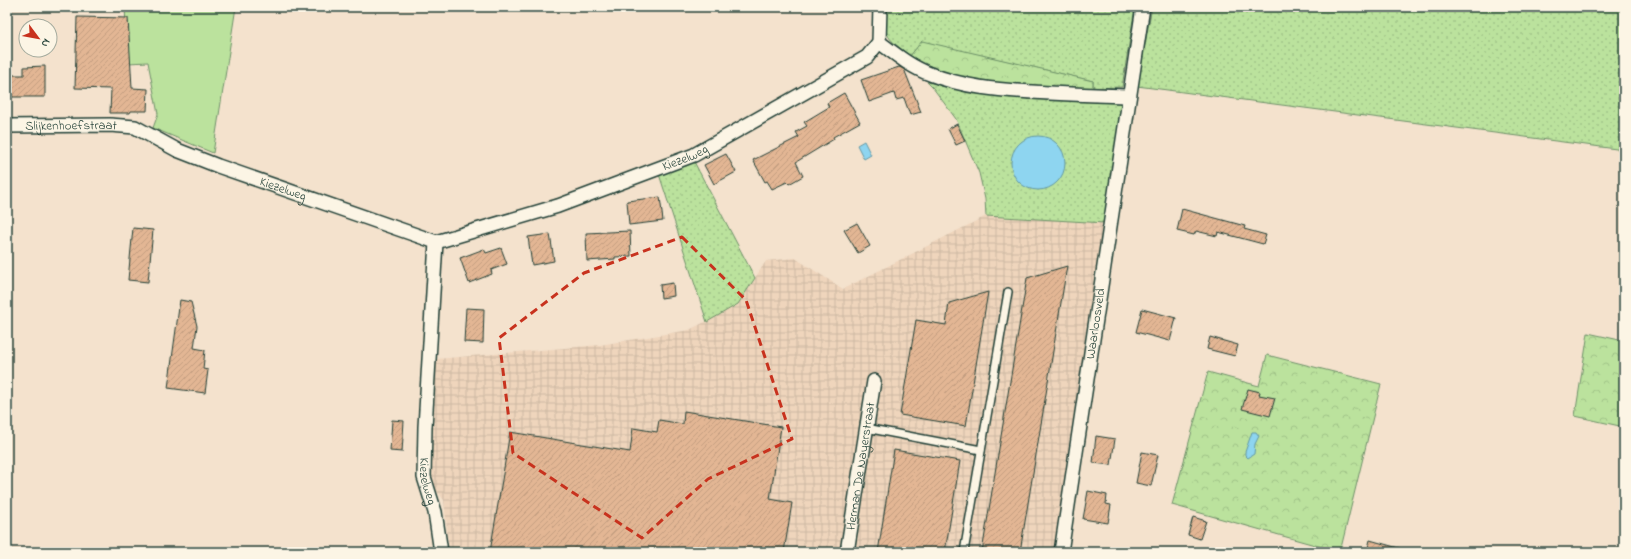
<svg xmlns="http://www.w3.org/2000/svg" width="1631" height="559" font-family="'Indie Flower',sans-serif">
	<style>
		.industrial { fill: url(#industrial-grid) }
		.grass { fill: url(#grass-dots); stroke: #6d9068 }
		.forest { fill: url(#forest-crowns); stroke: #6d9068 }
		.garden { fill: #bbe29d; stroke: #6d9068 }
		.water { fill: #8ed5f0; stroke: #6298a5 }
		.building { fill: url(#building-hatch); stroke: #1f3d34 }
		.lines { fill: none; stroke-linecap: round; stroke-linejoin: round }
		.lane-casing { stroke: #1f3d34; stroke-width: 10 }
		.street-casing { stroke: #1f3d34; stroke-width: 16 }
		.lane { stroke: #fcf5e5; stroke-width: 7 }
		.street { stroke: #fcf5e5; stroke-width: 13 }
		.marked { fill: none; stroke: #c8321e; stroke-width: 3; stroke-dasharray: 8 5; stroke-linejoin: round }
		.labels { text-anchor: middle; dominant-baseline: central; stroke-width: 3.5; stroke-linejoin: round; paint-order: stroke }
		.street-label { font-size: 13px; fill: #1f3d34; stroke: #fcf5e5 }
	</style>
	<defs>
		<pattern id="industrial-grid" width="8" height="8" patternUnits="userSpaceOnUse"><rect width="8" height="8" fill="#efd5bc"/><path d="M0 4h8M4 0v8" fill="none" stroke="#ccb8a2"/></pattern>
		<pattern id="grass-dots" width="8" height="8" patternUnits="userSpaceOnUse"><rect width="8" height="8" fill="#bbe29d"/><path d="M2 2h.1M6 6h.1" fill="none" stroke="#a0c388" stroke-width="1.8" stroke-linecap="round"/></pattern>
		<pattern id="forest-crowns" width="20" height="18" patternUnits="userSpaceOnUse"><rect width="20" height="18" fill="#bbe29d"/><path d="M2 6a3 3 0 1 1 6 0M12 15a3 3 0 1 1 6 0" fill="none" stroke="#a0c388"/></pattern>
		<pattern id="building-hatch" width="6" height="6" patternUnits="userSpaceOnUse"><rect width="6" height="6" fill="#e3b694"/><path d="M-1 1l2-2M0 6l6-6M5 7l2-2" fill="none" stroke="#c29d80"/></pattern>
	</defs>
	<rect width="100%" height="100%" fill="#f4e2cd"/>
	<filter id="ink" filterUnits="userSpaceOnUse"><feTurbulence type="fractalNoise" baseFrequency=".025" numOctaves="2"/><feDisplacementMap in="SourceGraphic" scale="8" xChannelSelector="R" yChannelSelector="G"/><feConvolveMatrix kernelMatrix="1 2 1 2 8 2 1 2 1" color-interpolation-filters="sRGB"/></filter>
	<g filter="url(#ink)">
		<polygon class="industrial" points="986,216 1105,223 1055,552 449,552 444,500 430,483 436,359 600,345 689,330 707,321 738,304 766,261 795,258 843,289"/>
		<g class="grass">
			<path d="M885 7H1135L1122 87 1093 88V81L922 42 910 56C888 38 883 38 885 7Z"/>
			<polygon points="1152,7 1624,7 1624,150 1137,86"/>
			<polygon points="927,82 983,93 1028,99 1122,103 1105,223 986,216 985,199 979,173 956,119 933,88"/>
			<polygon points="690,154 755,278 738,304 707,322 658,171"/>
		</g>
		<g class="forest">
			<polygon points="922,41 1093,81 1093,88 1044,89 963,78 938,70 910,56"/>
			<polygon points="1588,333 1624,341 1624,427 1575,416"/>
			<polygon points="1267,355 1381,384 1340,552 1172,505 1208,372 1259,386"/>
		</g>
		<polygon class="garden" points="125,7 236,7 213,153 153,128 158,114 148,62 128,63"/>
		<g class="water">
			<circle cx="1038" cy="163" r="27"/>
			<polygon points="864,141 871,155 864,159 857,145"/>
			<polygon points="1252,432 1256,432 1259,436 1255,444 1254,454 1248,458 1245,455 1245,452"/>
		</g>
		<g class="building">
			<polygon points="77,17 128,18 132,88 148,89 147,111 131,111 130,113 110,113 111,89 75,88"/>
			<polygon points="45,66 45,97 7,97 7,75 24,75 24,67"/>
			<polygon points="899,67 904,69 921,112 910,115 904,98 896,100 894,93 869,102 861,80"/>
			<polygon points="844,93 860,122 833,137 834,139 796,162 803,176 789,184 787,182 772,189 767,181 765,182 753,160 799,137 796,132 807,126 804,122 829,107 827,103"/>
			<polygon points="957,124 965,141 956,145 948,129"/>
			<polygon points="726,154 736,172 714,184 704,165"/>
			<polygon points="660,197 663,221 629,225 627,201"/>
			<polygon points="1182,209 1245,226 1244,229 1266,235 1263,244 1218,232 1217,236 1196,231 1194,235 1177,231"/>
			<polygon points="857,223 870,246 858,253 844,230"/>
			<polygon points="133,228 153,230 148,282 128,280"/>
			<polygon points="630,231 631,256 615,257 615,259 587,261 586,233"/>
			<polygon points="550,234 554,261 532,265 528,237"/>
			<polygon points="501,248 507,264 491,270 492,274 469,283 460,258 484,249 486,253"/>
			<polygon points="1067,266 1020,552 982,552 1027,278"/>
			<polygon points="673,283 674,296 661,298 660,285"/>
			<polygon points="988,292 966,426 900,415 916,320 946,325 949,303"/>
			<polygon points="180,300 191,302 197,326 194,348 205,350 203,369 208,370 205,393 168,388"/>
			<polygon points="466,308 484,309 483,343 464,342"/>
			<polygon points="1142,309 1176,318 1170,341 1136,332"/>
			<polygon points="1210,337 1238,345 1235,356 1207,349"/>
			<polygon points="1248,389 1260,392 1259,395 1275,398 1270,416 1242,409"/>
			<polygon points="684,411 781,427 770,499 792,503 784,552 490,552 510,432 630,452 633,428 657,432 659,420 683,424"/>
			<polygon points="392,420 404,421 402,452 390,451"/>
			<polygon points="1096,436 1115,439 1111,465 1093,463"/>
			<polygon points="894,450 960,461 945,552 878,552"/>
			<polygon points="1142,452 1158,455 1151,486 1136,483"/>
			<polygon points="1088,491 1107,495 1106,504 1111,505 1108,523 1083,519"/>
			<polygon points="1193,517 1206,521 1200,539 1188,535"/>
			<polygon points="1370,540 1402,549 1401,552 1367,552"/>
		</g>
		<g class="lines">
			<g class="lane-casing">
				<g id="lane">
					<polyline points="866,428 981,450"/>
					<polyline points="964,552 1008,292"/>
				</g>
			</g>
			<g class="street-casing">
				<g id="street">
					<path d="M879 42C895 54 911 67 930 74 963 87 997 90 1032 92 1064 94 1097 95 1129 96"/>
					<path id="s1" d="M7 126 110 125 135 127 177 150 218 166 436 242 558 206 694 155 867 57 879 42 880 7"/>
					<path id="s2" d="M436 242 425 427 424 477 435 512 441 552"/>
					<path id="s3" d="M847 552 874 381"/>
					<path id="s4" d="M1061 552 1143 7"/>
				</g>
			</g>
			<use href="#lane" class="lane"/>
			<use href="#street" class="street"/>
		</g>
	</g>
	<path class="marked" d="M682 237 746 300 792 439 708 479 642 538 513 453 499 338 584 273Z"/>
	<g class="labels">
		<g class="street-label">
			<text stroke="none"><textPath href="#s1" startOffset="64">Slijkenhoefstraat</textPath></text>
			<text stroke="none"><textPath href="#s1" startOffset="714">Kiezelweg</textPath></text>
			<text stroke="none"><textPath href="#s1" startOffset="289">Kiezelweg</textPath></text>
			<text stroke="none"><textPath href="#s4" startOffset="231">Waarloosveld</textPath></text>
			<text stroke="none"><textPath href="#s3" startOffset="87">Herman De Nayerstraat</textPath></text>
			<text stroke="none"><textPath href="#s2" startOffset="240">Kiezelweg</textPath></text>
		</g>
	</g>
	<rect width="1631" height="559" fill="none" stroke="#fcf5e5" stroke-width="24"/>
	<rect x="12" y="12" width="1607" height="535" fill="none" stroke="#1f3d34" stroke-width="1.5" filter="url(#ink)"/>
	<g transform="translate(38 38) rotate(122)"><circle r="19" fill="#fcf5e5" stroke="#a4ab9e"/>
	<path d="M0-3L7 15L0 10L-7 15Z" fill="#c8321e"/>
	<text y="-6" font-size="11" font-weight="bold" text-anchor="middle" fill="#1f3d34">N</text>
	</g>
</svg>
